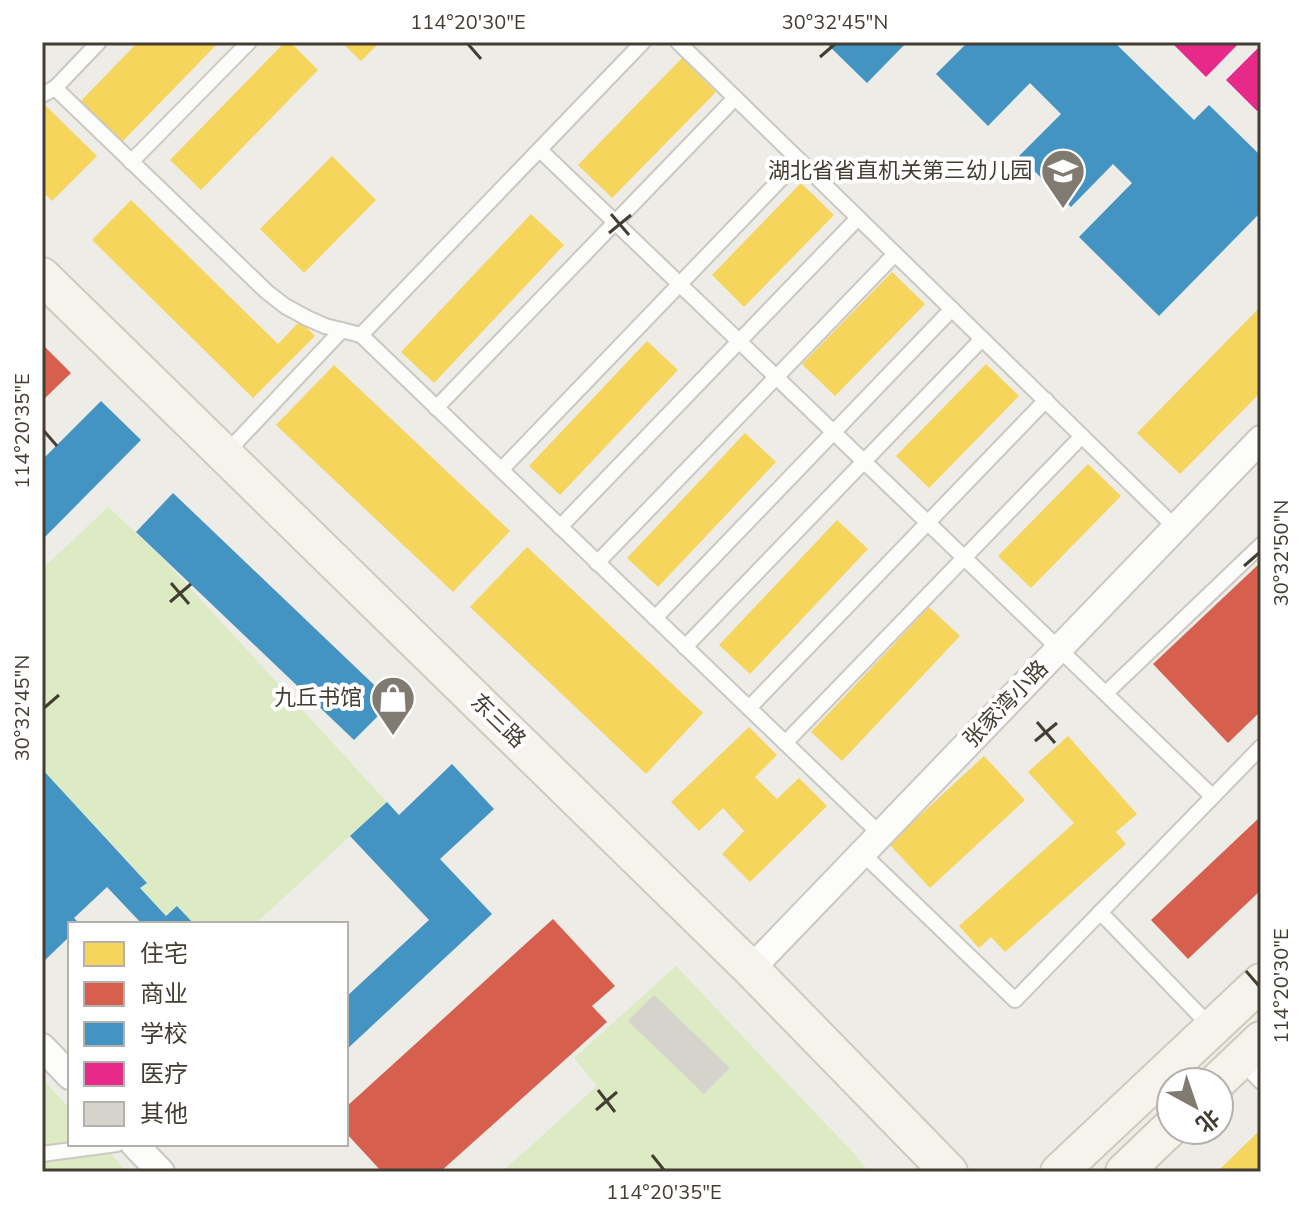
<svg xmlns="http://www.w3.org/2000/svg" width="1303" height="1214" font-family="'Nunito Sans','Noto Sans SC',sans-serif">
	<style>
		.green { fill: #dcebc3 }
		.homes { fill: #f6d55c }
		.shops { fill: #d6604d }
		.schools { fill: #4393c3 }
		.health { fill: #e7298a }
		.building { fill: #d6d3cd }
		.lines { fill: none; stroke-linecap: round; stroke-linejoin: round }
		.lane-casing { stroke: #cbc8c2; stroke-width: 18 }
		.street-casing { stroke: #cbc8c2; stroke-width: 30 }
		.secondary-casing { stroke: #cfcabe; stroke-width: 40 }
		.lane { stroke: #fcfcfb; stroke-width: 14 }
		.street { stroke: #fcfcfb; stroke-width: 26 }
		.secondary { stroke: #f6f3ec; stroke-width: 36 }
		.ticks { fill: none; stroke: #443d32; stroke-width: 3 }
		.labels { text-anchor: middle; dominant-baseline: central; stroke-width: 8; stroke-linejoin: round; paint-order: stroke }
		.poi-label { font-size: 22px; fill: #443d32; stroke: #fff; text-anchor: end }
		.street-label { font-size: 22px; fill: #443d32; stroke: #fff }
		.neatline { fill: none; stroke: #443d32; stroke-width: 3 }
		.ticks-label { font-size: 20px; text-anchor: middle; fill: #443d32 }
	</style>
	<rect width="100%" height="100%" fill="#eeece6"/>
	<g class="green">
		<polygon points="108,507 155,550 387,802 255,924 194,924 177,906 166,916 140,888 147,882 42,769 42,569"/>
		<polygon points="676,966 858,1158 869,1172 502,1172 597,1086 574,1058"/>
		<polygon points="42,1078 70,1109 70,1144 102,1144 127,1172 100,1172 90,1170 42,1172"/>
	</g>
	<g class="homes">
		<polygon points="138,42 219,42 121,143 79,103"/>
		<polygon points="285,42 290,42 318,70 201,190 170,160"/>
		<polygon points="341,42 380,42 361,61"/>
		<polygon points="682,58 716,92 612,198 578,165"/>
		<polygon points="46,106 97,156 52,201 42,191 42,111"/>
		<polygon points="332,156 376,200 304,273 260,229"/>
		<polygon points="801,183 834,215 744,307 712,275"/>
		<polygon points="131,200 278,344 300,321 315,336 253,398 92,240"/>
		<polygon points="531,214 564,245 434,383 401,352"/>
		<polygon points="892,272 925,304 835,396 802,364"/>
		<polygon points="1261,306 1261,392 1180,474 1137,433"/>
		<polygon points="647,341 678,370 560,495 529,466"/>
		<polygon points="986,364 1019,396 929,488 896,456"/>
		<polygon points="334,365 510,531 453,592 276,425"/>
		<polygon points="745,433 776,462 658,587 627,558"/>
		<polygon points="1088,464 1121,496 1031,588 998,556"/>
		<polygon points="837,520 868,549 750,674 719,645"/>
		<polygon points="527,547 703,713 646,774 470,607"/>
		<polygon points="929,607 960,636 842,761 811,732"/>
		<polygon points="749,727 777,755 755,777 777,799 799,778 827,806 750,882 722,854 744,831 723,808 699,831 671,802"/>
		<polygon points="1068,736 1137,814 1116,832 1126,844 1005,952 991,937 979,948 959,926 1074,823 1028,772"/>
		<polygon points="984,756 1025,800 930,888 889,844"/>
		<polygon points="1261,1129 1261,1172 1217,1172"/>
	</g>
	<g class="shops">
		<polygon points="42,344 71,373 42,401"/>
		<polygon points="1261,562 1261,711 1228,743 1153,664"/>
		<polygon points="1261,816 1261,890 1188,959 1151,920"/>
		<polygon points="553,919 615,986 592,1006 607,1022 440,1172 382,1172 346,1133 346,1107"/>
	</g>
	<g class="schools">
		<polygon points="825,42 907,42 867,83"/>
		<polygon points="968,42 1114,42 1194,120 1209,105 1261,156 1261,212 1159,316 1079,237 1132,183 1113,164 1071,207 1019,156 1061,114 1030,83 988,126 936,74"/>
		<polygon points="101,401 141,440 42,540 42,460"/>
		<polygon points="173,493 392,702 354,740 136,532"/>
		<polygon points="452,764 494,809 440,859 492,914 346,1050 346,997 429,920 350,836 387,802 399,815"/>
		<polygon points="42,769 147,883 140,888 166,916 177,906 194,924 142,924 107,887 74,918 80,924 70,924 70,936 42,963"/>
	</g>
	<g class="health">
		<polygon points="1171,42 1240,42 1206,77"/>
		<polygon points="1261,45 1261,107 1257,111 1226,80"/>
	</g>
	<polygon class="building" points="654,995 730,1068 704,1094 628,1021"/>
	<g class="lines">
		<g class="lane-casing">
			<g id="lane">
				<polyline points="643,42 361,335 880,834"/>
				<polyline points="678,42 1176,528"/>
				<polyline points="55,88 99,42"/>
				<polyline points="42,95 55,88 267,292 285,306 307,318 325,326 361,335"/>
				<polyline points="540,150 1212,796"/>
				<polyline points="131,162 249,42"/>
				<polyline points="436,408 735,98"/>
				<polyline points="225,454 342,330"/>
				<polyline points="501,470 799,160"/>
				<polyline points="560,527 858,218"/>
				<polyline points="597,563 895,254"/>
				<polyline points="655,618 952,309"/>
				<polyline points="685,647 982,339"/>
				<polyline points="1106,693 1261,545"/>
				<polyline points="749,708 1046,400"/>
				<polyline points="785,743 1082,436"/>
				<polyline points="862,853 1015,1000 1261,747"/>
				<polyline points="1100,912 1212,1028"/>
				<polyline points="1240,1060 1261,1082"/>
				<polyline points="42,1154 117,1144"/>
			</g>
		</g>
		<g class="street-casing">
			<g id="street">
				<polyline points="751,969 1261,439"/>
				<polyline points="42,1047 70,1076"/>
				<polyline points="134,1144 161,1172"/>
			</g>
		</g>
		<g class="secondary-casing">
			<g id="secondary">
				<polyline points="42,276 751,969 949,1172"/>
				<polyline points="1217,1082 1261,1040"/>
				<polyline points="1059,1172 1261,982"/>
				<polyline points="1124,1172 1171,1127"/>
			</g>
		</g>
		<use href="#lane" class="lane"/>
		<use href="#street" class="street"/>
		<use href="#secondary" class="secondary"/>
	</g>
	<path class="ticks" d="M468 44 481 59M820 57 835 44M611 214 629 235M609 233 631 215M44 431 57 446M1244 566 1259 553M171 583 189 604M170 602 191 584M44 708 59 695M1037 722 1055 743M1035 741 1057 723M1246 971 1259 986M598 1090 615 1112M596 1110 617 1092M652 1155 664 1170"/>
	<defs>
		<g id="school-pin" transform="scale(2.3)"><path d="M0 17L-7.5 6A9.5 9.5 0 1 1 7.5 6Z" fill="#807a71" stroke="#fff"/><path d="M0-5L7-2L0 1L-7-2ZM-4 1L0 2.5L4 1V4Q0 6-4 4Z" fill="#fff"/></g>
		<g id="shop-pin" transform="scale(2.3)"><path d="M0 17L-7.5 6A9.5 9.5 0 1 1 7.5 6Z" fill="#807a71" stroke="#fff"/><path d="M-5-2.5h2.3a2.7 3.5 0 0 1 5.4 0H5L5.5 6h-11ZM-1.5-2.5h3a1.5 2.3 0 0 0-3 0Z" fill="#fff"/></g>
	</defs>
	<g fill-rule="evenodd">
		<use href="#school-pin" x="1063" y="171"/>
		<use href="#shop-pin" x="393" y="698"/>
	</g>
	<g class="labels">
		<g class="poi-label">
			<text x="1032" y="171">湖北省省直机关第三幼儿园</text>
			<text x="362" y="698">九丘书馆</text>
		</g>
		<g class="street-label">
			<text transform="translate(1006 704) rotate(-46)">张家湾小路</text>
			<text transform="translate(498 721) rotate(44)">东三路</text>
		</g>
	</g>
	<rect width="1303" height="1214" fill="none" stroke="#ffffff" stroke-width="88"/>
	<rect x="68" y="922" width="280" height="224" fill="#ffffff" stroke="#b4b1ad" stroke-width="2"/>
	<rect x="84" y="942" width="40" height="24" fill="#f6d55c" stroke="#b4b1ad" stroke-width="2"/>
	<text x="140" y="962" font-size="24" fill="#443d32">住宅</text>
	<rect x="84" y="982" width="40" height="24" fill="#d6604d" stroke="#b4b1ad" stroke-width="2"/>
	<text x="140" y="1002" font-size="24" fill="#443d32">商业</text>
	<rect x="84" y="1022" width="40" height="24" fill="#4393c3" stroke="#b4b1ad" stroke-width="2"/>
	<text x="140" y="1042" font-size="24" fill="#443d32">学校</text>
	<rect x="84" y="1062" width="40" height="24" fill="#e7298a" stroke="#b4b1ad" stroke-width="2"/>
	<text x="140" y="1082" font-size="24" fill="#443d32">医疗</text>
	<rect x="84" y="1102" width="40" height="24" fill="#d6d3cd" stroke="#b4b1ad" stroke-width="2"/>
	<text x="140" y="1122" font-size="24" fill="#443d32">其他</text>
	<g transform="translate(1195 1106) rotate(140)"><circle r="38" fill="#ffffff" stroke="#b4b1ad" stroke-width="2"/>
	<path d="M0-6L14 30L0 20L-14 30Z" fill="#807a71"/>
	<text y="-12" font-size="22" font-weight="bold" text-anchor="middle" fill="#443d32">北</text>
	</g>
	<rect x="44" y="44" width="1215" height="1126" class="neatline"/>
	<g class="ticks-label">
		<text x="468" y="29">114°20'30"E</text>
		<text x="835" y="29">30°32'45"N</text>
		<text transform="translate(22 431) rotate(-90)" y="7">114°20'35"E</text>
		<text transform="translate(1281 553) rotate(-90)" y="7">30°32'50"N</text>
		<text transform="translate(22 708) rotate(-90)" y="7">30°32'45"N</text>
		<text transform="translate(1281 986) rotate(-90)" y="7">114°20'30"E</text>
		<text x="664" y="1199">114°20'35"E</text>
	</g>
</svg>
